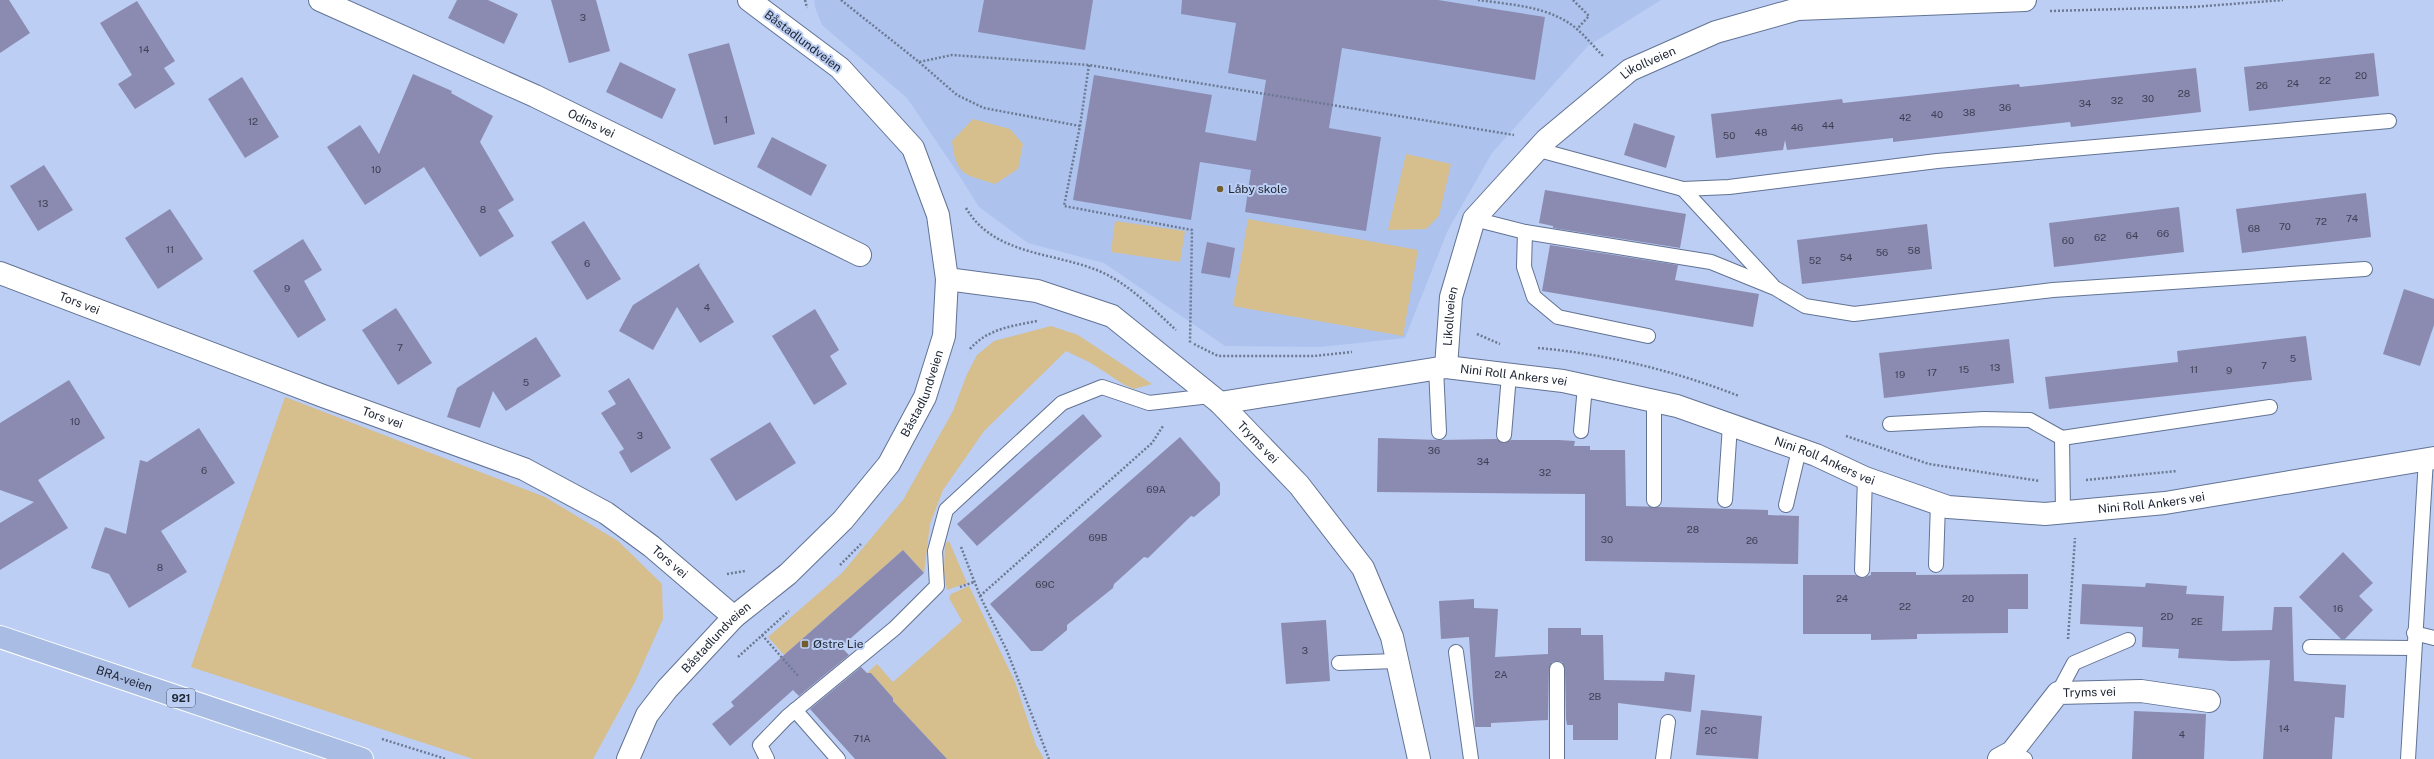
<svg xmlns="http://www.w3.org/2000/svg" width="2434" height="759" font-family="'Public Sans',sans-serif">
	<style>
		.built { fill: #adc3ee }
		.green { fill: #d6be8d }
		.building { fill: #8b8bb1 }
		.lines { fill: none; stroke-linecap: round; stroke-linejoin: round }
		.lane-casing { stroke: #627394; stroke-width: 16 }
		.street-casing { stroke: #627394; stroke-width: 24 }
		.primary-casing { stroke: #fff; stroke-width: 24 }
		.path { stroke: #6c7992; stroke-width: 2.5; stroke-dasharray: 2 2; stroke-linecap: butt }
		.lane { stroke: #fff; stroke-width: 14 }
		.street { stroke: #fff; stroke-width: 22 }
		.primary { stroke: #a9bce4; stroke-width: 22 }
		.poi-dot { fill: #735d2d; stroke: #bccef3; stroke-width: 1.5 }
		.labels { text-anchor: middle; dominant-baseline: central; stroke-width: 4; stroke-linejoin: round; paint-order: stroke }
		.number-label { font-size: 10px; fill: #3c4155 }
		.shield { fill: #bccef3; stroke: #505a6f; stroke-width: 1 }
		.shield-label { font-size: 11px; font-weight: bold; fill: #212836 }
		.street-label { font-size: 12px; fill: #212836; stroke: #bccef3 }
		.poi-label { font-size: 12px; fill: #212836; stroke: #bccef3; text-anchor: start }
	</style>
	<rect width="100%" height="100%" fill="#bccef3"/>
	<polygon class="built" points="814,0 1661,0 1588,46 1492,153 1448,230 1405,338 1320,347 1225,346 1104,263 1028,243 979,207 957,172 907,98 822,25 815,7"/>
	<g class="green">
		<path d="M973 119 1010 129 1023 144 1018 169 995 184C964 174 956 176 952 141Z"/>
		<polygon points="1406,154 1451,164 1439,216 1426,229 1388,230"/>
		<polygon points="1248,219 1418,250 1403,336 1233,306"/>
		<polygon points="1115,221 1185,231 1180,262 1111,252"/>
		<polygon points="1051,326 1078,335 1152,384 1134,389 1123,384 1091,363 1066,351 984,431 943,490 930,524 924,573 903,550 784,655 768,637 842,573 903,500 953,411 967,374 977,355 994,341"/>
		<polygon points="285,397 545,497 618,541 662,584 663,619 635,682 593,759 473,759 191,667"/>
		<polygon points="949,541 967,583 947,590 944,573 945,544"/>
		<polygon points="969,586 1015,682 1036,745 1044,759 943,759 934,749 934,745 893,701 893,698 871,673 867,673 877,664 893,682 962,621 949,598 951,594"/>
	</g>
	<g class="building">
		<polygon points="0,0 9,0 30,33 0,53"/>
		<polygon points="457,0 488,0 518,14 504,44 448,18"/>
		<polygon points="551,0 596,0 610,51 569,63"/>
		<polygon points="984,0 1093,0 1085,50 978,32"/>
		<polygon points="1182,0 1438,0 1545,17 1535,80 1342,48 1329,128 1381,137 1366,231 1245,212 1251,170 1200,162 1191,220 1073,200 1094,75 1212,95 1205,132 1256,141 1266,80 1228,73 1236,23 1181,14"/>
		<polygon points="137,1 175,61 164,68 175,84 135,109 118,84 132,75 100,23"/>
		<polygon points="729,43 755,134 714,145 688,54"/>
		<polygon points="2374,53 2379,96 2249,111 2244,67"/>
		<polygon points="620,62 676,89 662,119 606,92"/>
		<polygon points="2196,68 2201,112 2071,127 2070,122 1893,142 1893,138 1787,150 1785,140 1783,150 1716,158 1711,114 1842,99 1843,103 2019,84 2020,87"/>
		<polygon points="413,74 452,91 451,93 493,116 480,142 514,200 498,210 514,236 480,257 424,167 365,205 327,147 360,125 379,154"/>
		<polygon points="242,77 279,137 245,158 208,99"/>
		<polygon points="1634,123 1675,136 1666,168 1624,155"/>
		<polygon points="772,137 827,165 811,196 757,167"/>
		<polygon points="44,165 73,210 38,231 10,186"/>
		<polygon points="1545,190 1686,214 1680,248 1553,228 1553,226 1539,223"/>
		<polygon points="2366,193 2371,237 2242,253 2236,209"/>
		<polygon points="2179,207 2184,252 2054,267 2049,223"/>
		<polygon points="170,209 203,259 158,289 125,238"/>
		<polygon points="584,221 621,279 587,300 551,242"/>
		<polygon points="1927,224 1932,269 1802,284 1797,240"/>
		<polygon points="303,239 322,270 304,281 326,320 298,338 253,271"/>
		<polygon points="1207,242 1235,248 1230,278 1201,273"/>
		<polygon points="1550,245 1678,265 1675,280 1759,294 1753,327 1542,291"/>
		<polygon points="700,263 699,266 734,322 700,343 677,307 653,350 619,331 633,305"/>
		<polygon points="2404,289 2434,299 2434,325 2420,366 2383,354"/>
		<polygon points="396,308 432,363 398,385 362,330"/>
		<polygon points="815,309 839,350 830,356 847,384 814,405 772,336"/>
		<polygon points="2306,336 2312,380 2049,409 2045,377 2178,362 2177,351"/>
		<polygon points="536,337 561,376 506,411 493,391 480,428 447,417 457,388"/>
		<polygon points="2009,339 2014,383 1884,398 1879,353"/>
		<polygon points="629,378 671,448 631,473 619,452 624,449 601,413 616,404 608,391"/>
		<polygon points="69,380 105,438 38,480 68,528 0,570 0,523 34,502 0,490 0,423"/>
		<polygon points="1083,414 1102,436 977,546 957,524"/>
		<polygon points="770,422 796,463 736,501 710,459"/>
		<polygon points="199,428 235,483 161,531 187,572 129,608 109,574 91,568 105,527 126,534 140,460 147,462"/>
		<polygon points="1180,437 1220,483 1220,495 1194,517 1191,516 1148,558 1144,557 1114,584 1113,588 1067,625 1067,630 1042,651 1031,651 990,604"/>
		<polygon points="1378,438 1439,440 1497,439 1504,443 1511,440 1559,440 1575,441 1574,446 1590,446 1590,450 1625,450 1626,506 1768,510 1768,515 1799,516 1798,564 1585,561 1585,494 1377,492"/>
		<polygon points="903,550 924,573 841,647 849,655 799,696 793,690 730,746 712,724 734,706 731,702"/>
		<polygon points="2343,552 2373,583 2359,596 2373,610 2345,639 2341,639 2299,597"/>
		<polygon points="1871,572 1916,572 1916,575 2028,574 2028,609 2008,609 2008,633 1917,634 1917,639 1871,640 1871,634 1803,634 1803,575 1855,575 1862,578 1871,575"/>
		<polygon points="2146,583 2187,586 2186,594 2224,596 2222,631 2272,630 2274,607 2292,607 2294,681 2346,685 2344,718 2335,717 2332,759 2263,759 2270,660 2232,661 2178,658 2179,649 2142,647 2143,627 2080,624 2082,584 2145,587"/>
		<polygon points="1474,599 1474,608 1498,609 1495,657 1548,654 1548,628 1581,628 1581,635 1603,635 1604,680 1664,681 1665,672 1695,675 1691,712 1618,703 1618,740 1573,740 1573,725 1567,725 1566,719 1565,669 1562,662 1557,661 1552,662 1549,669 1548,720 1491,723 1491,727 1475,727 1469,637 1441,639 1439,601"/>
		<polygon points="1326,620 1330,681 1286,684 1281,623"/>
		<polygon points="861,667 867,673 871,673 893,698 893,701 947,759 855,759 810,709"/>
		<polygon points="1701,710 1762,716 1758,759 1696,755"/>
		<polygon points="2134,711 2206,714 2204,759 2132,759"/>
	</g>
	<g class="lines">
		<g class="lane-casing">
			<g id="lane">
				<polyline points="1539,150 1683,189 1729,187 1937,161 2389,121"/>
				<polyline points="1683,189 1772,285"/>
				<polyline points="1474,219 1525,232 1711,262 1775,288 1805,306 1854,314 2053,290 2365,269"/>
				<polyline points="1525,232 1524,267 1534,297 1558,317 1648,336"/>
				<polyline points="1436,368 1439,432"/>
				<polyline points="1654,401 1654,500"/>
				<polyline points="1890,424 1984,419 2030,420 2062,438"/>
				<polyline points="1581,431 1585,386"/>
				<polyline points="1504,435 1509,375"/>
				<polyline points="1725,500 1730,425"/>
				<polyline points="1786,505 1799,450"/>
				<polyline points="2063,512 2062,438 2270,407"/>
				<polyline points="1936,565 1938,503"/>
				<polyline points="1862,570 1865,478"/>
				<polyline points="2414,633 2434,638"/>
				<polyline points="2310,647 2413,648"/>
				<polyline points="1456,652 1471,759"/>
				<polyline points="1339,663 1396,661"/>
				<polyline points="1557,669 1557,759"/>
				<polyline points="2058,693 2074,663 2128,640"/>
				<polyline points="795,710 838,759"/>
				<polyline points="2012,752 2025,759"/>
				<polyline points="767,759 760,745 787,717 895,628 937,586 935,551 946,510 1062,403 1102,387 1149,403 1210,396"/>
				<polyline points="1663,759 1668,722"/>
				<polyline points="2408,759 2426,459"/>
			</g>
		</g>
		<g class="street-casing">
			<g id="street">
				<path id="s1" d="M320 0 535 96 860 255"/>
				<path id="s2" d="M0 273 323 396 524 469 606 513 651 546 734 617"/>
				<path id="s3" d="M947 279 1037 291 1112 316 1220 403 1299 485 1363 568 1392 637 1419 759"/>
				<path id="s4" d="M1446 367 1451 297 1474 219 1546 140 1630 70 1716 32 1798 9 2025 0"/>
				<path id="s5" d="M1220 403 1446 367 1563 381 1677 406 1816 455 1865 478 1948 507 2045 514 2165 503 2434 458"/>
				<path id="s6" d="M628 759 647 715 667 689 734 617 788 574 843 520 889 464 925 397 944 336 947 279 938 215 913 148 840 68 749 0"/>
				<path id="s7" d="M1999 759 2012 752 2058 693 2141 691 2209 701"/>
			</g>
		</g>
		<g class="primary-casing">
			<g id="primary">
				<path id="s8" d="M0 637 362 759"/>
			</g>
		</g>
		<g class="path">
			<polyline points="805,0 807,8"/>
			<polyline points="841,0 919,62 952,55 1089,65 1514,135"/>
			<path d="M1478 0C1512 5 1551 6 1578 30 1587 38 1595 48 1604 57"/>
			<polyline points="1573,0 1589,16 1577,29"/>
			<polyline points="2050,11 2193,7 2283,0"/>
			<polyline points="919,62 957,95 984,108 1080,126"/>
			<polyline points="1089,65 1080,126 1064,206 1192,230 1190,343"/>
			<path d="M966 208C993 254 1049 252 1094 269 1125 280 1152 308 1176 330"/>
			<polyline points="1477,334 1500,344"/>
			<polyline points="1194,344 1218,356 1314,356 1352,352"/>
			<path d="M1538 348C1607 354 1675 371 1739 396"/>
			<path d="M970 349C987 329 1012 326 1037 321"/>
			<polyline points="1846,436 1929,464 2040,481"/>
			<polyline points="2086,480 2177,471"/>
			<polyline points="961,547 980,596 1007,651 1049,759"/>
			<polyline points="840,565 861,544"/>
			<polyline points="727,574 745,571"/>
			<polyline points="960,587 974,582"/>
			<polyline points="980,596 1152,443 1163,426"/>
			<polyline points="762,635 799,677"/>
			<polyline points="2068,639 2075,538"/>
			<polyline points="738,657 789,611"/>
			<polyline points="382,739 446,759"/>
		</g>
		<use href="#lane" class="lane"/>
		<use href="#street" class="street"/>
		<use href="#primary" class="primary"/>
	</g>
	<g class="poi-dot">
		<circle cx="1220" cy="189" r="4"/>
		<rect x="801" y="640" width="8" height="8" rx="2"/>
	</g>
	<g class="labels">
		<g class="number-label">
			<text x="583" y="17">3</text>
			<text x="144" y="49">14</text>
			<text x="2361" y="75">20</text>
			<text x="2325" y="80">22</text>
			<text x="2293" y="83">24</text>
			<text x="2262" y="85">26</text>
			<text x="2184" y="93">28</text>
			<text x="2148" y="98">30</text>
			<text x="2117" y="100">32</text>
			<text x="2085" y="103">34</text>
			<text x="2005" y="107">36</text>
			<text x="1969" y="112">38</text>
			<text x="1937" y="114">40</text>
			<text x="1905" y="117">42</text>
			<text x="726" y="119">1</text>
			<text x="253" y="121">12</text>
			<text x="1828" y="125">44</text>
			<text x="1797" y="127">46</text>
			<text x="1761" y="132">48</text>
			<text x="1729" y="135">50</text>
			<text x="376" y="169">10</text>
			<text x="43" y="203">13</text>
			<text x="483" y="209">8</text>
			<text x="2352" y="218">74</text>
			<text x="2321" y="221">72</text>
			<text x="2285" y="226">70</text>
			<text x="2254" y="228">68</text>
			<text x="2163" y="233">66</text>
			<text x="2132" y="235">64</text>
			<text x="2100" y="237">62</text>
			<text x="2068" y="240">60</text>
			<text x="170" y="249">11</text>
			<text x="1914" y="250">58</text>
			<text x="1882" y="252">56</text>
			<text x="1846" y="257">54</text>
			<text x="1815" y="260">52</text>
			<text x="587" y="263">6</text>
			<text x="287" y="288">9</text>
			<text x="707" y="307">4</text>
			<text x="400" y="347">7</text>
			<text x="2293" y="358">5</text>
			<text x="2264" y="365">7</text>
			<text x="1995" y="367">13</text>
			<text x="1964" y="369">15</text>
			<text x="2194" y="369">11</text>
			<text x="2229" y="370">9</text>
			<text x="1932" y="372">17</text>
			<text x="1900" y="374">19</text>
			<text x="526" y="382">5</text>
			<text x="75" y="421">10</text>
			<text x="640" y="435">3</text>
			<text x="1434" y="450">36</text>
			<text x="1483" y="461">34</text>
			<text x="204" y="470">6</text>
			<text x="1545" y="472">32</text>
			<text x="1156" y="489">69A</text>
			<text x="1693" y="529">28</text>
			<text x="1098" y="537">69B</text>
			<text x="1607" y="539">30</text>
			<text x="1752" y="540">26</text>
			<text x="160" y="567">8</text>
			<text x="1045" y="584">69C</text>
			<text x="1842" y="598">24</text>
			<text x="1968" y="598">20</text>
			<text x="1905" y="606">22</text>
			<text x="2338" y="608">16</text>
			<text x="2167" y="616">2D</text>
			<text x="2197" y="621">2E</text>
			<text x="1305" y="650">3</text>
			<text x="1501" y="674">2A</text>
			<text x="1595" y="696">2B</text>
			<text x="2284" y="728">14</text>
			<text x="1711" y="730">2C</text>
			<text x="2182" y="734">4</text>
			<text x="862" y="738">71A</text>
		</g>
		<rect class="shield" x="167" y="689" width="28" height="18" rx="3"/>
		<g class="shield-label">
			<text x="181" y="698">921</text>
		</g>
		<g class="street-label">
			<text transform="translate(803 41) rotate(37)">Båstadlundveien</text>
			<text stroke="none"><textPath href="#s4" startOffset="387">Likollveien</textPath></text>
			<text stroke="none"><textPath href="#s1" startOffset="298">Odins vei</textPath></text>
			<text stroke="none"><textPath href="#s2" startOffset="85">Tors vei</textPath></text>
			<text stroke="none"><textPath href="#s4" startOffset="51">Likollveien</textPath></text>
			<text stroke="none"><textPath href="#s5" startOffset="297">Nini Roll Ankers vei</textPath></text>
			<text stroke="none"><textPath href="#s6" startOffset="476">Båstadlundveien</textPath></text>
			<text stroke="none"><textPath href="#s2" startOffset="409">Tors vei</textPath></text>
			<text stroke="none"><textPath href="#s3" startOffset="363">Tryms vei</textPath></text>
			<text stroke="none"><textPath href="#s5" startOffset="621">Nini Roll Ankers vei</textPath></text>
			<text stroke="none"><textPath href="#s5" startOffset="957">Nini Roll Ankers vei</textPath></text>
			<text stroke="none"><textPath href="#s2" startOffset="733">Tors vei</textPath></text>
			<text stroke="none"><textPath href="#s6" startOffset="152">Båstadlundveien</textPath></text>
			<text stroke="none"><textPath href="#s8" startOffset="131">BRA-veien</textPath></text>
			<text stroke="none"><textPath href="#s7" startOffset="121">Tryms vei</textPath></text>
		</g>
		<g class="poi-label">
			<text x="1228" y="189">Låby skole</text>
			<text x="813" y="644">Østre Lie</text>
		</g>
	</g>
</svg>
